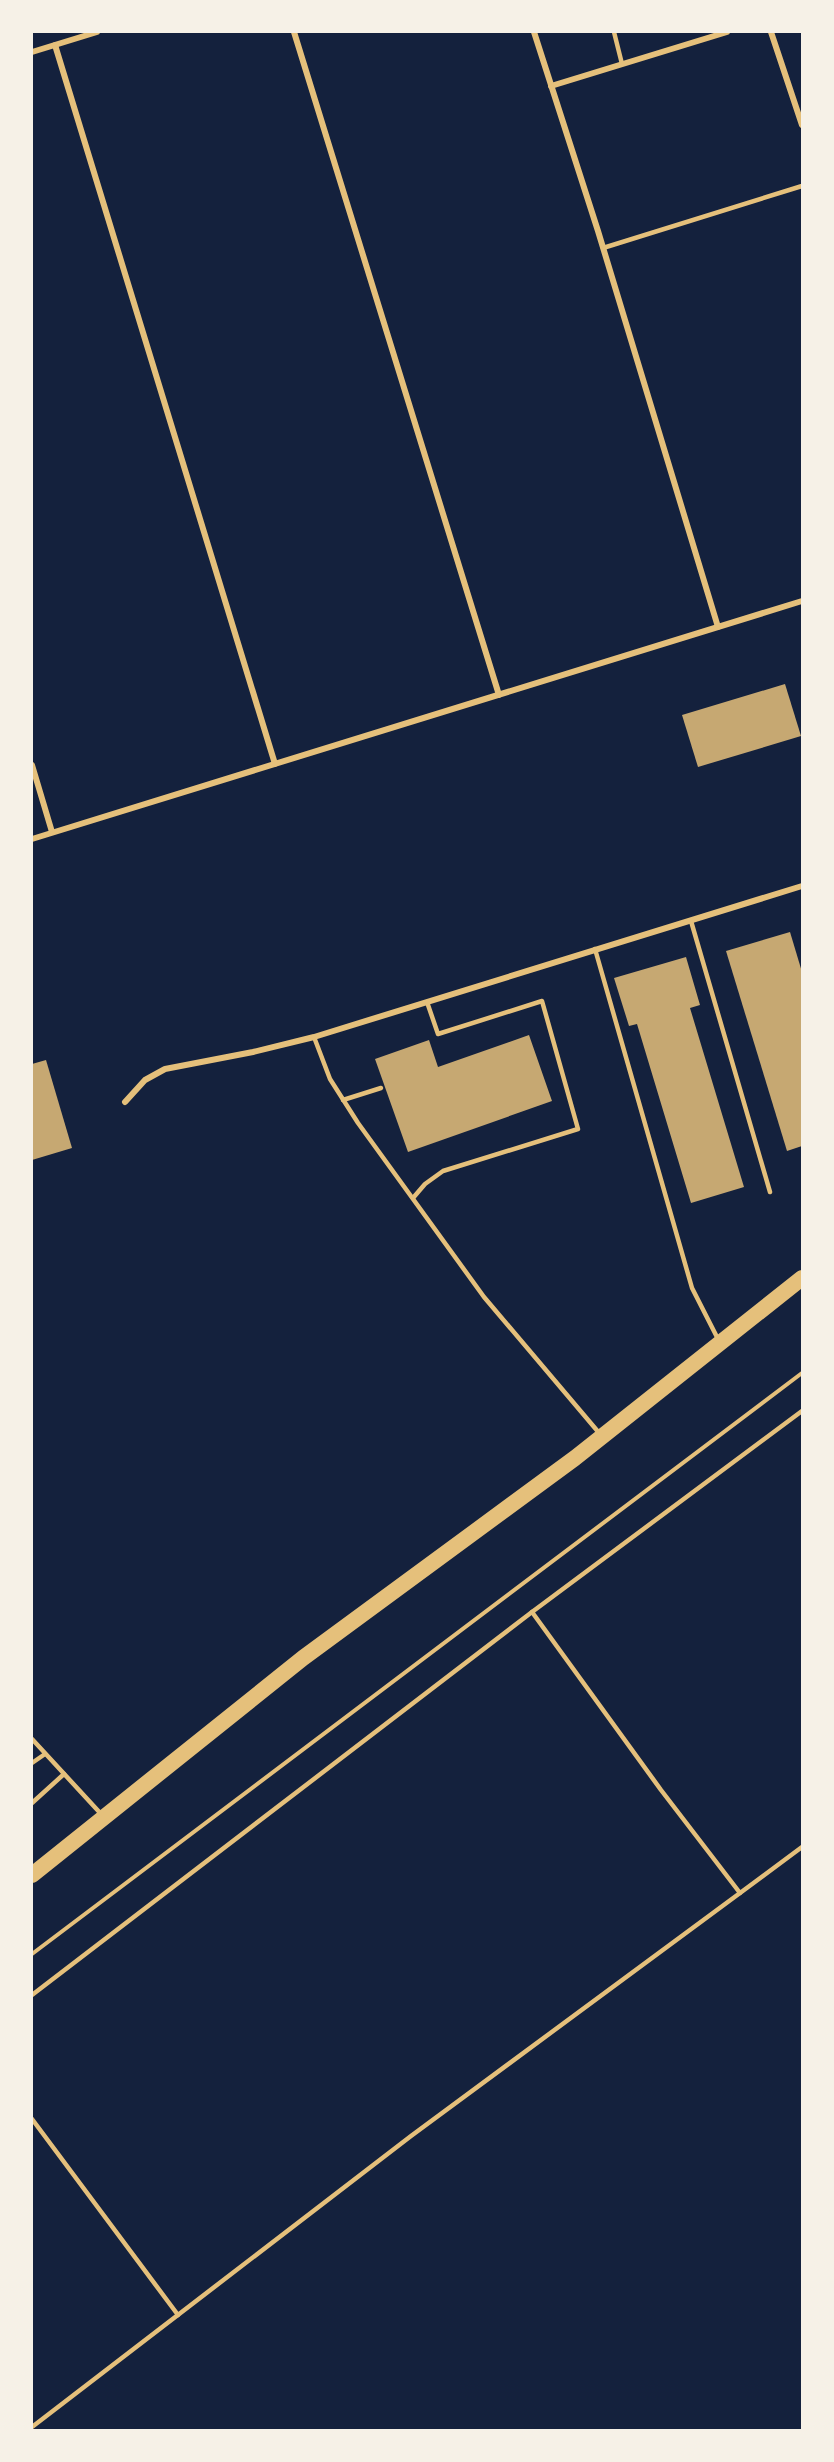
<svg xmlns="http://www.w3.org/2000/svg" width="834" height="2462" font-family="'Work Sans',sans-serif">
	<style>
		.building { fill: #c6a872 }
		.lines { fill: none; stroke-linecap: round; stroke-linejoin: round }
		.path { stroke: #e5c07b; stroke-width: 4 }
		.service { stroke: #e5c07b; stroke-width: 4.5 }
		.minor { stroke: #e5c07b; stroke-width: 6 }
		.trunk { stroke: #e5c07b; stroke-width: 16 }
	</style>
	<rect width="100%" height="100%" fill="#14213d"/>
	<g class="building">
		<polygon points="785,684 801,736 698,767 682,715"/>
		<polygon points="790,932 802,972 802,1146 787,1151 726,951"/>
		<polygon points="686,957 700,1005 690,1008 744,1187 691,1203 637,1024 629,1026 614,978"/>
		<polygon points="529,1035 552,1101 408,1152 375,1059 429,1040 438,1067"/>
		<polygon points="46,1060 72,1148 32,1160 32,1064"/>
	</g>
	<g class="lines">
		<polyline class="path" points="32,1954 802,1373"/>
		<g class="service">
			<polyline points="614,32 622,64"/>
			<polyline points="603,248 802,186"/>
			<polyline points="691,921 770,1192"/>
			<polyline points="595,949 692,1288 719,1341"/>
			<polyline points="314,1037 330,1079 358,1123 484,1297 600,1434"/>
			<polyline points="343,1100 381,1088"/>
			<polyline points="413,1198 425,1184 443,1171 578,1129 542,1001 438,1034 427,1002"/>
			<polyline points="802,1411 532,1612 661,1790 740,1893 802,1847"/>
			<polyline points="32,1739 102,1815"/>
			<polyline points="32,1763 45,1754"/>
			<polyline points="32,1803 64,1774"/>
			<polyline points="32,1995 532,1612"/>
			<polyline points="32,2119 178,2315"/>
			<polyline points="32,2427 411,2136 740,1893"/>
		</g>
		<g class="minor">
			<polyline points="294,32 499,695"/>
			<polyline points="534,32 598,231 718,627"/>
			<polyline points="771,32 802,125"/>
			<polyline points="55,45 275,764"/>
			<polyline points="32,52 97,32"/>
			<polyline points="551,86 727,32"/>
			<polyline points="32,765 52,832"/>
			<polyline points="32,839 802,601"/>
			<polyline points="125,1102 145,1080 165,1069 253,1052 314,1037 802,886"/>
		</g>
		<polyline class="trunk" points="32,1875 303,1658 575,1458 802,1278"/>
	</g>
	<rect width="834" height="2462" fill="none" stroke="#f6f1e7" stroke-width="66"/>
</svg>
